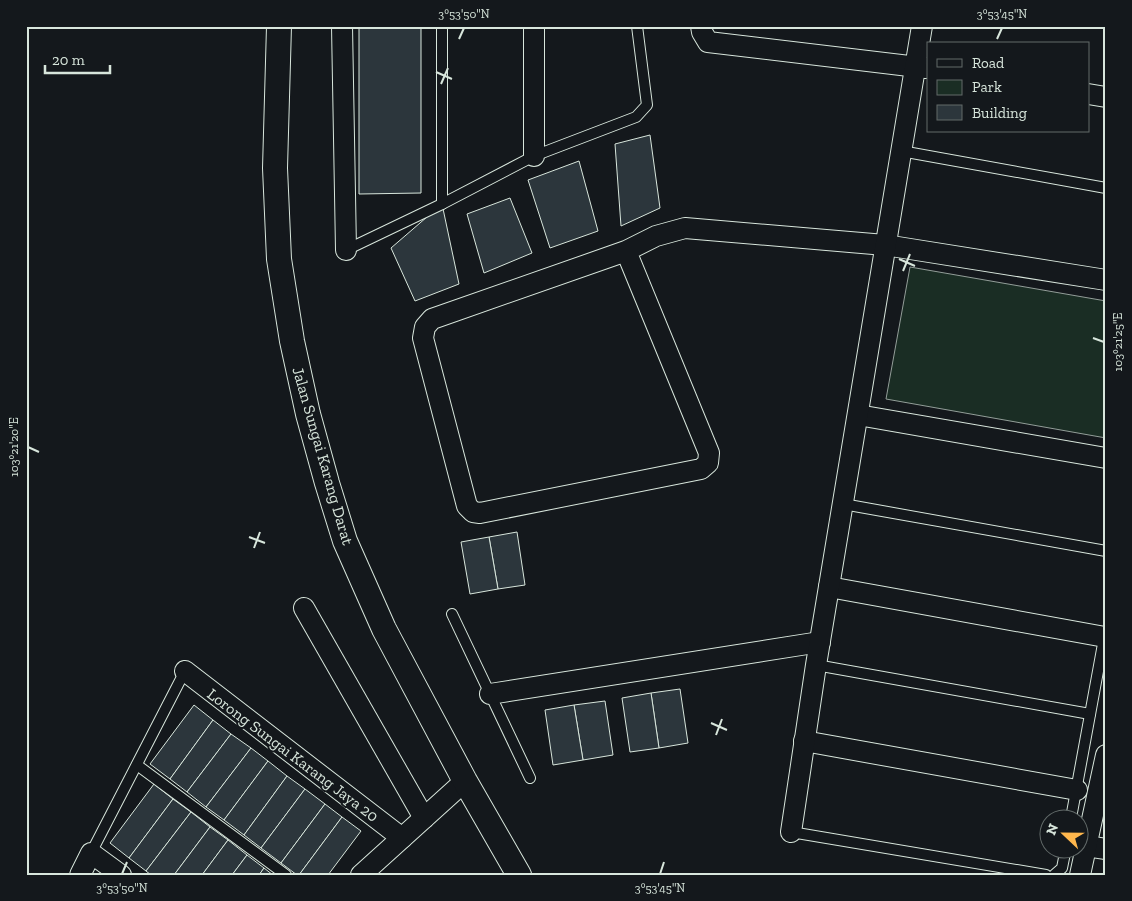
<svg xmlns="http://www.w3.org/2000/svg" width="1132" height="901" font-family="'Zilla Slab',serif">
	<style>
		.green { fill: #1a2d24; stroke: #939e99 }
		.building { fill: #2c363c; stroke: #d8e6dc }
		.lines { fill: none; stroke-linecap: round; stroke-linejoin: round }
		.service-casing { stroke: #d8e6dc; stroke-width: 12 }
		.minor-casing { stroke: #d8e6dc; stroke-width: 22 }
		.tertiary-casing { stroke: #d8e6dc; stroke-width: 26 }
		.service { stroke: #14181c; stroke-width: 10 }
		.minor { stroke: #14181c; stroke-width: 20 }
		.tertiary { stroke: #14181c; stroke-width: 24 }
		.ticks { fill: none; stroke: #d8e6dc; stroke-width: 2 }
		.labels { text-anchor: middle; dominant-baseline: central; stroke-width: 4; stroke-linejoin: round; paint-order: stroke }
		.street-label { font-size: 16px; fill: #d8e6dc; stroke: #14181c }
		.neatline { fill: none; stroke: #d8e6dc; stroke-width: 2 }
		.ticks-label { font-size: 12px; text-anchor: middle; fill: #d8e6dc }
	</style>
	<rect width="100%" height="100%" fill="#14181c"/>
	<polygon class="green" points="910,267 1106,301 1106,438 886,399"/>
	<g class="building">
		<polygon points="359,26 421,26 421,193 359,194"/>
		<polygon points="650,135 660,208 621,226 615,144"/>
		<polygon points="579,161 598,231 550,248 528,180"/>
		<polygon points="510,198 532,253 484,273 467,214"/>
		<polygon points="442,204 459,284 415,301 391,248"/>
		<polygon points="517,532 525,585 498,589 489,537"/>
		<polygon points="489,537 498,589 470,594 461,542"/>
		<polygon points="680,689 688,743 659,748 651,693"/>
		<polygon points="651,693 659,748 630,752 622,698"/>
		<polygon points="605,701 613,755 583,760 574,705"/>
		<polygon points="194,705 213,720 170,779 150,764"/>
		<polygon points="574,705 583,760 553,765 545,710"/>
		<polygon points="213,720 231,734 187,792 170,779"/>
		<polygon points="231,734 251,748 206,807 187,792"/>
		<polygon points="251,748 268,761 224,820 206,807"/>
		<polygon points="268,761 287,776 244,835 224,820"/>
		<polygon points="287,776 305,789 261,848 244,835"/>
		<polygon points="154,784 173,799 129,858 110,843"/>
		<polygon points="305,789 325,804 281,863 261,848"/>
		<polygon points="173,799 191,812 146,871 129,858"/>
		<polygon points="325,804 342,817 299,875 297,875 281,863"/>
		<polygon points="191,812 210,827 174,875 151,875 146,871"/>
		<polygon points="342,817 361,831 328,875 299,875"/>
		<polygon points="210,827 228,840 202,875 174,875"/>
		<polygon points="228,840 247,855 232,875 202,875"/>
		<polygon points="247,855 264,868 259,875 232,875"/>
		<polygon points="264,868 273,875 259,875"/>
	</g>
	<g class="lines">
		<g class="service-casing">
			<g id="service">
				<polyline points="901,151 1106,188"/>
				<polyline points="442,204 442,26"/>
				<polyline points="346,250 442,204 534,156 636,117 647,105 637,26"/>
				<polyline points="843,504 1106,551"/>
				<polyline points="452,614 530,778"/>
				<polyline points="816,665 1090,714"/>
				<polyline points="137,765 286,875"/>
				<polyline points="1071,818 1105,633"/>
				<polyline points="791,832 1046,875"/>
				<polyline points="91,853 185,671"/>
				<polyline points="1054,875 1062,868 1066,848"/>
			</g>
		</g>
		<g class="minor-casing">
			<g id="minor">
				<polyline points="342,26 346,250"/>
				<polyline points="534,26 534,156"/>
				<polyline points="701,26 702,32 708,42 926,68"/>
				<polyline points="1088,94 1106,97"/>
				<polyline points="626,251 709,453 708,463 701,469 480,513 473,512 467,506 423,338 425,327 432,319 626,251 656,236 685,228 885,245 1106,280"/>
				<polyline points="858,415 1106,458"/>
				<polyline points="829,587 1105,637"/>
				<polyline points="304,608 424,818"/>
				<polyline points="185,671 402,838"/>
				<polyline points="490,694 820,642"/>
				<polyline points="804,741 1077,790"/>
				<polyline points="791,832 816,665 922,26"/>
				<polyline points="1086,846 1106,849"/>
				<polyline points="80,875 91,853 121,875"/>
				<polyline points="361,875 465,781"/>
				<polyline points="1080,875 1106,755"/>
			</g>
		</g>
		<g class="tertiary-casing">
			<polyline id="tertiary" points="279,26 275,168 279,259 292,341 308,414 327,483 345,541 384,629 465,781 519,875"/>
		</g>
		<use href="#service" class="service"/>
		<use href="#minor" class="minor"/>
		<use href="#tertiary" class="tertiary"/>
	</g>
	<path class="ticks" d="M459 39 464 28M997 39 1002 28M436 72 452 79M441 84 448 68M899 259 915 266M903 271 910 254M1093 338 1104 342M28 447 39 452M249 537 265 543M254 548 260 532M711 723 727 730M716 735 722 719M122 874 127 862M660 874 664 862"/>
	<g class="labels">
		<g class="street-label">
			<text transform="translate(323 456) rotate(74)">Jalan Sungai Karang Darat</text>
			<text transform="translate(293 755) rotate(37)">Lorong Sungai Karang Jaya 20</text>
		</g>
	</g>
	<rect width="1132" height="901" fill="none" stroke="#14181c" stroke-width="55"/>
	<rect x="927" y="42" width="162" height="90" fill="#14181c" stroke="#626a69"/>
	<rect x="937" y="59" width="25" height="8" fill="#14181c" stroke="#626a69"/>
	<text x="972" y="68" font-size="15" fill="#d8e6dc">Road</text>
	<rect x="937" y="80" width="25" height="15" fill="#1a2d24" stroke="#626a69"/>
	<text x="972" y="92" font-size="15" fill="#d8e6dc">Park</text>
	<rect x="937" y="105" width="25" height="15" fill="#2c363c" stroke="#626a69"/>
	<text x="972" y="118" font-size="15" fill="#d8e6dc">Building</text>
	<g transform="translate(1064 834) rotate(292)"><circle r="24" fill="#14181c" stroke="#626a69"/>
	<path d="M0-4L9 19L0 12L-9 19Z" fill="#ffb74d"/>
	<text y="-8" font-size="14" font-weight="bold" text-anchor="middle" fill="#d8e6dc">N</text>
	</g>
	<path d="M45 65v8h65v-8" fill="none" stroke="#d8e6dc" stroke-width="2.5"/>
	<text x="52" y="65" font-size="15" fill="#d8e6dc" stroke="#14181c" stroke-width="4" paint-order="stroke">20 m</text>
	<rect x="28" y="28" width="1076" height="846" class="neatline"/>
	<g class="ticks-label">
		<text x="464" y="18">3°53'50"N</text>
		<text x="1002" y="18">3°53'45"N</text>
		<text transform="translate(1118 342) rotate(-90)" y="4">103°21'25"E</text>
		<text transform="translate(14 447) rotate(-90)" y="4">103°21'20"E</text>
		<text x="122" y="892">3°53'50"N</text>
		<text x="660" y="892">3°53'45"N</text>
	</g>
</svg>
